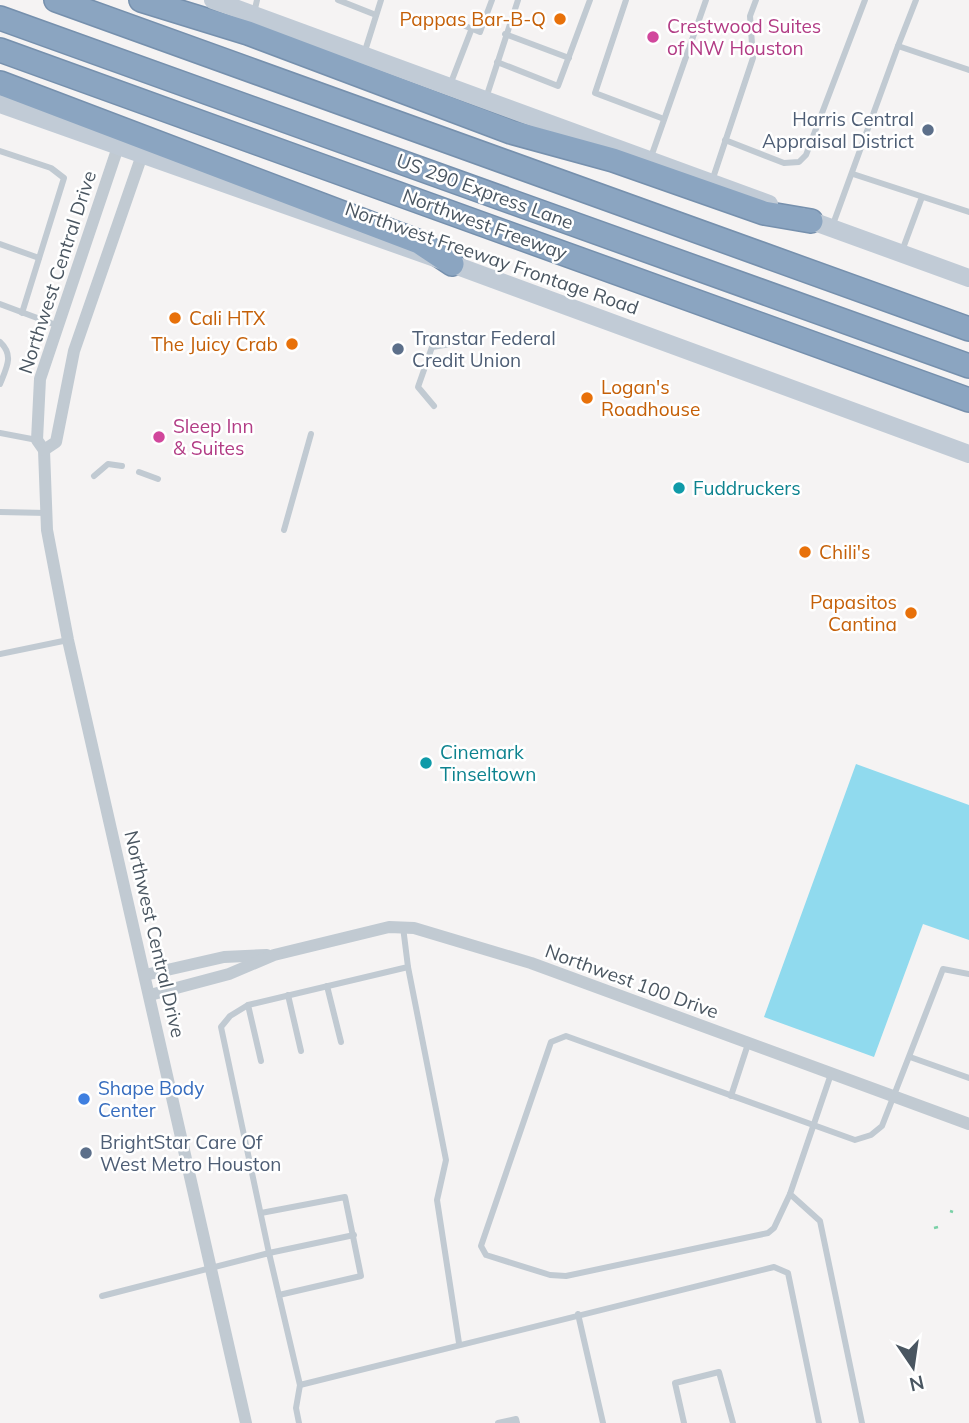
<svg xmlns="http://www.w3.org/2000/svg" width="969" height="1423" font-family="Mulish,sans-serif">
	<style>
		.water { fill: #90daee }
		.lines { fill: none; stroke-linecap: round; stroke-linejoin: round }
		.highway-casing { stroke: #7690ad; stroke-width: 26 }
		.path { stroke: #7ad0a6; stroke-width: 2.5; stroke-dasharray: 5 3.5; stroke-linecap: butt }
		.lane { stroke: #c1cad2; stroke-width: 6 }
		.street { stroke: #c1cad2; stroke-width: 12 }
		.secondary { stroke: #c1cbd6; stroke-width: 18 }
		.highway { stroke: #8ba5c1; stroke-width: 23 }
		.food-dot { fill: #e8710a; stroke: #fff; stroke-width: 2.5 }
		.hotel-dot { fill: #d1479c; stroke: #fff; stroke-width: 2.5 }
		.service-dot { fill: #5c6f8a; stroke: #fff; stroke-width: 2.5 }
		.culture-dot { fill: #0f9aa8; stroke: #fff; stroke-width: 2.5 }
		.shop-dot { fill: #3f7fe0; stroke: #fff; stroke-width: 2.5 }
		.labels { text-anchor: middle; dominant-baseline: central; stroke-width: 5; stroke-linejoin: round; paint-order: stroke }
		.food-label { font-size: 19px; fill: #c56008; stroke: #fff; text-anchor: end }
		.hotel-label { font-size: 19px; fill: #b23c85; stroke: #fff; text-anchor: start }
		.service-label { font-size: 19px; fill: #4e5e75; stroke: #fff; text-anchor: start }
		.street-label { font-size: 19px; fill: #4a5661; stroke: #fff }
		.culture-label { font-size: 19px; fill: #0d838f; stroke: #fff; text-anchor: start }
		.shop-label { font-size: 19px; fill: #366cbe; stroke: #fff; text-anchor: start }
	</style>
	<rect width="100%" height="100%" fill="#f5f3f3"/>
	<polygon class="water" points="856,764 969,805 969,940 923,924 874,1057 764,1017"/>
	<g class="lines">
		<g class="highway-casing">
			<g id="highway">
				<polyline points="56,0 969,329"/>
				<polyline points="141,0 248,33 511,132 613,160 764,213 811,221"/>
				<polyline points="0,18 969,366"/>
				<polyline points="0,50 969,400"/>
				<polyline points="0,83 419,242 452,264"/>
			</g>
		</g>
		<g class="path">
			<polyline points="950,1211 953,1212"/>
			<polyline points="934,1228 938,1227"/>
		</g>
		<g class="lane">
			<polyline points="338,0 376,15"/>
			<polyline points="626,0 595,93 664,119"/>
			<polyline points="254,13 257,0"/>
			<polyline points="448,19 480,32 492,0"/>
			<polyline points="505,34 569,58"/>
			<polyline points="898,46 916,0"/>
			<polyline points="364,54 381,0"/>
			<polyline points="497,62 558,86 590,0"/>
			<polyline points="450,85 472,28"/>
			<polyline points="486,98 518,0"/>
			<polyline points="725,140 784,163 799,162 806,155 865,0"/>
			<polyline points="0,151 51,168 64,178 22,313"/>
			<polyline points="651,157 706,0"/>
			<polyline points="853,174 969,212"/>
			<polyline points="712,181 753,58 750,16 756,0"/>
			<polyline points="832,227 898,46 969,70"/>
			<polyline points="0,244 39,258"/>
			<polyline points="902,251 922,197"/>
			<polyline points="0,304 56,325"/>
			<path d="M0 342C14 355 7 367 0 384"/>
			<polyline points="434,406 418,387 432,347 457,343"/>
			<polyline points="0,433 37,440"/>
			<polyline points="139,472 158,479"/>
			<polyline points="94,476 108,464 122,466"/>
			<polyline points="0,512 47,513"/>
			<polyline points="284,530 311,434"/>
			<polyline points="0,654 68,640"/>
			<polyline points="408,967 446,1160 437,1200 459,1343"/>
			<polyline points="327,986 341,1042"/>
			<polyline points="288,995 301,1051"/>
			<polyline points="248,1005 261,1061"/>
			<polyline points="910,1057 969,1078"/>
			<polyline points="831,1074 790,1194 820,1221 862,1423"/>
			<polyline points="731,1096 748,1044"/>
			<polyline points="790,1194 774,1228 768,1233 566,1276 550,1275 486,1255 481,1246 551,1042 566,1036 855,1140 871,1135 882,1126 943,969 969,974"/>
			<polyline points="261,1213 345,1197 361,1276 279,1295"/>
			<polyline points="354,1235 269,1253 221,1027 230,1016 248,1005 408,967 403,927"/>
			<polyline points="102,1296 269,1253 300,1385 774,1267 788,1273 819,1423"/>
			<polyline points="578,1314 603,1423"/>
			<polyline points="299,1423 296,1408 300,1385"/>
			<polyline points="498,1423 516,1419 517,1423"/>
			<polyline points="684,1423 675,1383 719,1372 733,1423"/>
		</g>
		<g class="street">
			<polyline points="118,147 40,379 37,440 44,450 47,530 68,640 246,1423"/>
			<polyline points="44,450 56,442 74,351 142,155"/>
			<polyline points="145,975 224,957 267,955"/>
			<polyline points="150,995 229,974 274,955 389,927 414,928 531,963 969,1124"/>
		</g>
		<g class="secondary">
			<polyline points="213,0 769,204"/>
			<polyline points="0,104 452,264 969,454"/>
			<polyline points="801,217 969,278"/>
		</g>
		<use href="#highway" class="highway"/>
	</g>
	<g class="food-dot">
		<circle cx="560" cy="19" r="7"/>
		<circle cx="175" cy="318" r="7"/>
		<circle cx="292" cy="344" r="7"/>
		<circle cx="587" cy="398" r="7"/>
		<circle cx="805" cy="552" r="7"/>
		<circle cx="911" cy="613" r="7"/>
	</g>
	<g class="hotel-dot">
		<circle cx="653" cy="37" r="7"/>
		<circle cx="159" cy="437" r="7"/>
	</g>
	<g class="service-dot">
		<circle cx="928" cy="130" r="7"/>
		<circle cx="398" cy="349" r="7"/>
		<circle cx="86" cy="1153" r="7"/>
	</g>
	<g class="culture-dot">
		<circle cx="679" cy="488" r="7"/>
		<circle cx="426" cy="763" r="7"/>
	</g>
	<circle class="shop-dot" cx="84" cy="1099" r="7"/>
	<g class="labels">
		<g class="food-label">
			<text x="546" y="19">Pappas Bar-B-Q</text>
			<text x="189" y="318" text-anchor="start">Cali HTX</text>
			<text x="278" y="344">The Juicy Crab</text>
			<text x="601" y="387" text-anchor="start">Logan's<tspan x="601" dy="22">Roadhouse</tspan></text>
			<text x="819" y="552" text-anchor="start">Chili's</text>
			<text x="897" y="602">Papasitos<tspan x="897" dy="22">Cantina</tspan></text>
		</g>
		<g class="hotel-label">
			<text x="667" y="26">Crestwood Suites<tspan x="667" dy="22">of NW Houston</tspan></text>
			<text x="173" y="426">Sleep Inn<tspan x="173" dy="22">&amp; Suites</tspan></text>
		</g>
		<g class="service-label">
			<text x="914" y="119" text-anchor="end">Harris Central<tspan x="914" dy="22">Appraisal District</tspan></text>
			<text x="412" y="338">Transtar Federal<tspan x="412" dy="22">Credit Union</tspan></text>
			<text x="100" y="1142">BrightStar Care Of<tspan x="100" dy="22">West Metro Houston</tspan></text>
		</g>
		<g class="street-label">
			<text transform="translate(485 191) rotate(20)">US 290 Express Lane</text>
			<text transform="translate(485 224) rotate(20)">Northwest Freeway</text>
			<text transform="translate(492 258) rotate(19)">Northwest Freeway Frontage Road</text>
			<text transform="translate(57 272) rotate(-72)">Northwest Central Drive</text>
			<text transform="translate(155 934) rotate(77)">Northwest Central Drive</text>
			<text transform="translate(632 981) rotate(20)">Northwest 100 Drive</text>
		</g>
		<g class="culture-label">
			<text x="693" y="488">Fuddruckers</text>
			<text x="440" y="752">Cinemark<tspan x="440" dy="22">Tinseltown</tspan></text>
		</g>
		<g class="shop-label">
			<text x="98" y="1088">Shape Body<tspan x="98" dy="22">Center</tspan></text>
		</g>
	</g>
	<g transform="translate(913 1367) rotate(167)" stroke="#ffffff" stroke-width="5" paint-order="stroke">
	<path d="M0-5L12 26L0 18L-12 26Z" fill="#4a5661"/>
	<text y="-10" font-size="19" font-weight="bold" text-anchor="middle" fill="#4a5661">N</text>
	</g>
</svg>
